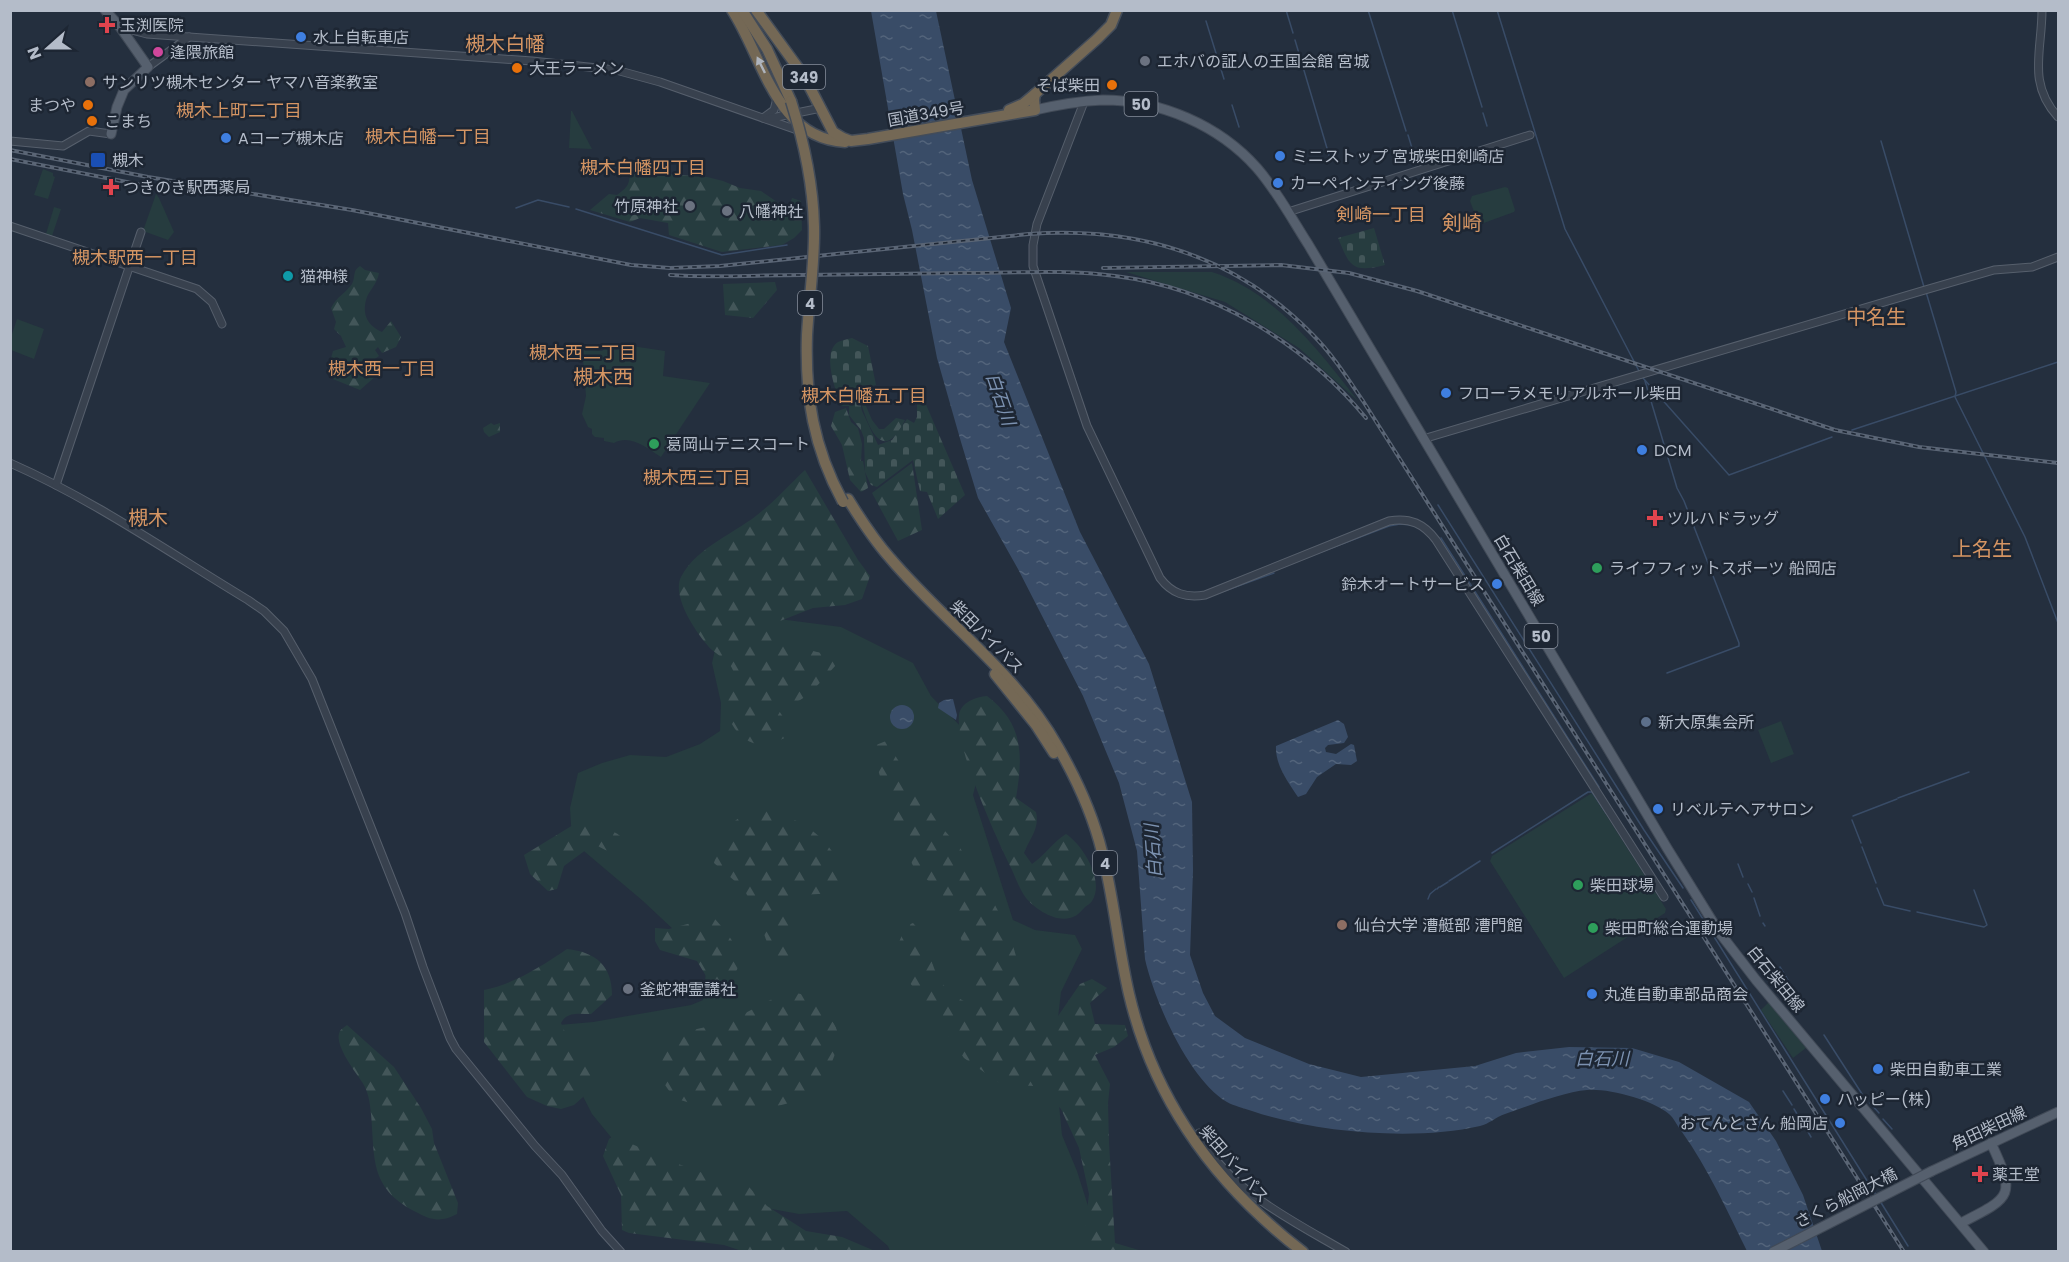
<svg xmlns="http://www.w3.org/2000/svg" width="2069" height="1262" font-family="Poppins,'Noto Sans JP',sans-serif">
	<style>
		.green { fill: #263c3f }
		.forest { fill: url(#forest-firs) }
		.cemetery { fill: url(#cemetery-stones) }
		.water { fill: url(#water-ripples) }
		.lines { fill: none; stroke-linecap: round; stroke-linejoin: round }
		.stream { stroke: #394c67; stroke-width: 1.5 }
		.minor-casing { stroke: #565f6c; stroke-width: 9 }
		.major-casing { stroke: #414a57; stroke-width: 11 }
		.highway-casing { stroke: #434c59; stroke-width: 13 }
		.minor { stroke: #38414e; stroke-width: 7 }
		.major { stroke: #56606e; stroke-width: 9 }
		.highway { stroke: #746855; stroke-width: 10 }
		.rail-casing { stroke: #5a6575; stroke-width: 4 }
		.rail { stroke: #1d2633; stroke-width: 1.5; stroke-dasharray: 4.5; stroke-linecap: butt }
		.major-bridge-casing { stroke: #414a57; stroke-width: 11; stroke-linecap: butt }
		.highway-bridge-casing { stroke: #434c59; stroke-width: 13; stroke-linecap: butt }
		.major-bridge { stroke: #56606e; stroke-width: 9 }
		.highway-bridge { stroke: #746855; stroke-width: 10 }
		.oneway { fill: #aeb4bd }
		.health-dot { fill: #e0444e; stroke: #1d2633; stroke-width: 2 }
		.shop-dot { fill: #3f7fe0; stroke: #1d2633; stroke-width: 2 }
		.hotel-dot { fill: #d1479c; stroke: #1d2633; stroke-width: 2 }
		.worship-dot { fill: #6b7280; stroke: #1d2633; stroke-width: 2 }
		.food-dot { fill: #e8710a; stroke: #1d2633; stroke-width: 2 }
		.education-dot { fill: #8d6e63; stroke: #1d2633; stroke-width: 2 }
		.transit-dot { fill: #1a4fb4; stroke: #1d2633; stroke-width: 2 }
		.culture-dot { fill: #0f9aa8; stroke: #1d2633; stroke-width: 2 }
		.leisure-dot { fill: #2e9e5b; stroke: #1d2633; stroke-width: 2 }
		.service-dot { fill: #5c6f8a; stroke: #1d2633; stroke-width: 2 }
		.labels { text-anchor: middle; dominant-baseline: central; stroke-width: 5; stroke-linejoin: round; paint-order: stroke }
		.shield { fill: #1d2633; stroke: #878f9c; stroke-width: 1.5 }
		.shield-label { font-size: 15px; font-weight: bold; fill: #b4bcc9 }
		.poi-label { font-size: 16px; fill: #b4bcc9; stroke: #1d2633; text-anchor: start }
		.street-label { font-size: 16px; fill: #b4bcc9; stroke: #1d2633 }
		.neighbourhood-label { font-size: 18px; fill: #d59563; stroke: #1d2633 }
		.water-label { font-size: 18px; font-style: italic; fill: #7c92b1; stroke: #1d2633 }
		.quarter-label { font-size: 20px; fill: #d59563; stroke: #1d2633 }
	</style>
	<defs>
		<pattern id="forest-firs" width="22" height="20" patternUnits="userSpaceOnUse" patternTransform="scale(1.5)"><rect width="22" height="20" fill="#263c3f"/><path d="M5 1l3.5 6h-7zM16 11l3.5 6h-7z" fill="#435659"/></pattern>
		<pattern id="cemetery-stones" width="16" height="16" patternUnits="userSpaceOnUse" patternTransform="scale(1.5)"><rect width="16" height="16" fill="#263c3f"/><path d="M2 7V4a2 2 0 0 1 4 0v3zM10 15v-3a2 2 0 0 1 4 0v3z" fill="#435659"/></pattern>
		<pattern id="water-ripples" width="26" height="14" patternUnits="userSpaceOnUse" patternTransform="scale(1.5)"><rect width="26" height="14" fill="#394c67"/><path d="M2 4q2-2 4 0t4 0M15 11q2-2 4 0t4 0" fill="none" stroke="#53647b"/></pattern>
	</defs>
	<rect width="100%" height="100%" fill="#242f3e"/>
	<g class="green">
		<polygon points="571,111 572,111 592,149 569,148"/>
		<polygon points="43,169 53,173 53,176 55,177 48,199 34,195"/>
		<polygon points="1505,187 1508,188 1515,210 1514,212 1481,224 1478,222 1470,201 1472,196"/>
		<polygon points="156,194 159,198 174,232 168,240 143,231"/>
		<polygon points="54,207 61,209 52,236 46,234"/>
		<path d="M1126 272H1212C1275 292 1319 351 1358 401L1299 348 1225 302Z"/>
		<polygon points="17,319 44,329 34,359 11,350 11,337"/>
		<path d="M608 345 632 346 665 351 663 376 710 383 661 457C646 448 631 434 614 443L604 441V438L595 437 592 434V429L588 427 582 414 586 396 582 348 602 351Z"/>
		<polygon points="748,615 841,627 913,663 931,696 967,733 980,768 973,795 1013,920 1035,930 1075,935 1082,949 1061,992 1054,1053 1062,1135 1077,1171 1095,1228 1097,1251 890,1251 888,1246 847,1211 799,1214 745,1204 624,1153 592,1114 547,1026 593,1022 691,1005 703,1000 707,961 643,901 572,841 570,808 578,773 602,763 630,755 666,757 700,744 720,731 721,703 712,663 721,623"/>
		<polygon points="1781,721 1794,754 1771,763 1758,730"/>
		<polygon points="1592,793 1666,909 1665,913 1564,978 1490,861 1492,856"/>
		<polygon points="1769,1002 1806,1048 1793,1058 1761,1010"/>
	</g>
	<g class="forest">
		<path d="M642 163 670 174 707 177 723 181 740 188 761 191 786 208 789 207 792 198 801 201 802 230 794 238 782 245 722 252 669 235 668 223 640 218 630 222 590 210 609 194 617 195C631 185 629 183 630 167Z"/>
		<path d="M360 266 365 270 379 273C377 285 368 291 366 300 362 315 368 326 382 332L391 321 401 337 396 347 382 353 378 347 375 350 379 356 372 361 377 375 360 390 333 379 341 371 338 367 330 362 333 351 346 347 341 336 334 329 336 322 331 308C337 296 346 293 352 284 356 276 352 271 360 266Z"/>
		<polygon points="775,282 777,290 753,318 725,315 723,284"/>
		<path d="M859 390 872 420 879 429H884L896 418 905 420C880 472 864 415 858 391Z"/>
		<polygon points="846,408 851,422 858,428 862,444 861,461 863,461 868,488 861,492 850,480 842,445 831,426 835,412"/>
		<polygon points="491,423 494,425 500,423 500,432 489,437 484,432 483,428"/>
		<polygon points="912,463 922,530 898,541 872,493"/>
		<path d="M805 470 858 560 870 576 862 599 845 605 813 608 775 623C786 654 791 645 817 652 825 653 832 658 839 662 830 671 809 697 798 701 790 704 783 701 775 705L790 727 787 737C781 739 773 744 766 745 743 746 727 724 726 703 725 689 741 679 730 665 725 659 718 655 712 650 698 636 671 597 681 577 697 546 737 533 762 511 777 499 791 483 805 470Z"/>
		<path d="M987 696C1024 724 1023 756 1016 798L1036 812C1040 829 1029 839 1024 853L1032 864C1045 855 1053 842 1066 834 1083 845 1105 881 1092 901 1090 904 1087 905 1085 907 1082 910 1078 915 1075 916 1059 925 1036 910 1026 898 1020 890 1016 879 1012 870 996 837 955 748 959 715 961 702 976 697 987 696Z"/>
		<path d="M886 741 937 822 960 848 984 884 1009 932 1018 963 1020 1003 1031 1016 1039 1021 1056 1019 1080 984 1092 979 1107 988 1090 1003 1095 1024 1125 1025 1128 1036 1114 1047 1095 1055 1110 1084 1108 1103 1109 1143 1115 1243 1142 1251H1087L1085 1228 1089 1194 1079 1148 1061 1109 1048 1095 1034 1086 1001 1084 964 1058 910 983 896 949 906 926 913 923C928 939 929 960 939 979 947 992 963 1002 976 1007L973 968 942 893 914 868 896 828 871 747Z"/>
		<path d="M766 809C807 821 838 842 846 887L837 893 800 895C792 907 787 922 789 937 791 948 797 957 792 966L780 969 775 965 758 917 744 889 714 863C720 833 733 812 766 809Z"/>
		<path d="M578 822C594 823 622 830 629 847L621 854 611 853 594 844 564 866 557 889 548 891 530 874 524 855Z"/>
		<path d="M713 917C734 939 758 971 716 984L709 981 697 961 660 950 655 941V928L669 929Z"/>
		<path d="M567 949C596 952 612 966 612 995L591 1014C579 1014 567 1011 561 1023L565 1032 582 1052 591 1076 583 1097 574 1105 561 1109 547 1106 527 1097 484 1042V990C514 984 542 966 567 949Z"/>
		<polygon points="792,992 805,995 835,1024 840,1041 830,1067 821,1083 793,1102 762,1110 700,1106 674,1098 663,1082 659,1072 660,1065 672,1039 697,1029 728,1022 782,994"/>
		<path d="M347 1025 394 1067 421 1108 432 1129 434 1143 458 1203 457 1214C439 1223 431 1220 414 1211 369 1187 375 1158 371 1114 370 1102 368 1089 360 1079 354 1070 333 1043 340 1031 340 1030 346 1026 347 1025Z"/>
		<polygon points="613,1136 681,1165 733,1184 749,1187 767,1206 806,1231 842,1237 875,1251 742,1251 724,1245 629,1233 622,1230 621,1195 603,1156 609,1139"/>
	</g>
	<g class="cemetery">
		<path d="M1374 228 1385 265C1352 273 1350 267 1338 238Z"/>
		<path d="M852 338 868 346 876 385 856 389 862 411 878 445 892 440 907 419 914 423 917 417V394L921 393 965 495 938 519 927 492 920 491 913 460 877 487 871 485 865 472 864 438 861 430 849 415V406H841C836 391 821 353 838 342 842 340 848 339 852 338Z"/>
	</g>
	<g class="water">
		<path d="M871 11H936L972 180 1011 308 1004 342 1080 532 1149 664 1192 802 1193 871 1190 955 1203 993 1215 1016 1245 1038 1309 1064 1361 1077 1475 1066 1516 1053 1569 1047 1632 1048 1679 1062 1749 1102 1776 1141 1803 1195 1822 1251H1747C1727 1211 1708 1168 1682 1132 1678 1127 1674 1118 1669 1114 1653 1100 1608 1088 1587 1090 1563 1092 1528 1106 1505 1114 1496 1117 1489 1124 1480 1126 1415 1141 1316 1133 1252 1111 1244 1108 1234 1106 1227 1102 1189 1080 1154 1000 1145 959L1137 851 1119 783 1083 696 1018 569 978 498 961 442 937 358 912 230 903 194Z"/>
		<polygon points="953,699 957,715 956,720 938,708 939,703 944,700"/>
		<circle cx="902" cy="717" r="12"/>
		<path d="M1338 720 1344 724 1348 737 1344 743 1328 745 1325 748 1326 752 1336 754 1351 744 1354 745 1357 761 1351 765 1336 764 1317 777 1306 794 1298 797C1288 782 1275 765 1276 746Z"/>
	</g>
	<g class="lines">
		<g class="stream">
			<polyline points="1286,10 1293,33"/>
			<polyline points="1368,10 1406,131"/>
			<polyline points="1452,10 1482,107"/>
			<polyline points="1497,10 1565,229 1639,371"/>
			<polyline points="1206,21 1224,79"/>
			<polyline points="1295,40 1329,155"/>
			<polyline points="1232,105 1239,127"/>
			<polyline points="1483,113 1487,126"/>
			<polyline points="1408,135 1412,148"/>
			<polyline points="1881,141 1924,287"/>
			<polyline points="516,208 538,200 569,207"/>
			<polyline points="576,209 722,255 787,245"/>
			<polyline points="1926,292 1956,392 1955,397 2025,537 2058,623"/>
			<polyline points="1643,378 1729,475 1832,437"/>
			<polyline points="1645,381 1677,488 1684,501 1739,643 1739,646 1667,673"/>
			<polyline points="1852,430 2058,362"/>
			<polyline points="1438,505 1644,830 1683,888"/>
			<polyline points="1441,538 1599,787"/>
			<polyline points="1305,558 1389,526 1400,524 1411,525"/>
			<polyline points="1216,594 1274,573"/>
			<polyline points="1898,798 1969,772"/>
			<polyline points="1853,816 1897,799"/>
			<polyline points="1852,820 1861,843"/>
			<polyline points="1862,847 1876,883"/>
			<polyline points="1492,853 1588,792 1592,792 1606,813"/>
			<polyline points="1738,864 1743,877"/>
			<polyline points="1449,881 1480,861"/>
			<polyline points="1748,884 1752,892"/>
			<polyline points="1440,887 1448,882"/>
			<polyline points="1877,888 1884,905 1910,911"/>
			<polyline points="1437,889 1439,887"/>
			<polyline points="1754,898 1760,916"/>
			<polyline points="1428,899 1430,894 1436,889"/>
			<polyline points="1691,900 1876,1195"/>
			<polyline points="1917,912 1984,927 1987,925 1974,890"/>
			<polyline points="1763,923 1765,926"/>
			<polyline points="1780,967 1791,985"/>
			<polyline points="1824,1035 1864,1097"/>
			<polyline points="1783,1091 1792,1105"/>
			<polyline points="1870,1103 1879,1113"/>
			<polyline points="1794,1109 1802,1122"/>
			<polyline points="1883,1119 1892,1129"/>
			<polyline points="1804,1125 1811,1137"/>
			<polyline points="1880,1201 1908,1246"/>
		</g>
		<g class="minor-casing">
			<g id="minor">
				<path d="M2042 10C2042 51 2027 83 2058 117"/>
				<polyline points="120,27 147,34 532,61 616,70 660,82 800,131"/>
				<polyline points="148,67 189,37"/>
				<path d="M1084 102 1037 224 1033 245V266L1087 426 1160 578C1172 594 1186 598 1205 595L1389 521C1410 517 1424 524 1436 540L1664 897"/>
				<polyline points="763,118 774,110 777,98"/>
				<polyline points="767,119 821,108"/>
				<polyline points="10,141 63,146 89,131 111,134"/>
				<polyline points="1288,212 1530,135"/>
				<polyline points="10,226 197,289 212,302 222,324"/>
				<polyline points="1423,439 1925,290 1994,270 2032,267 2058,257"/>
				<path d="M10 463C94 500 170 553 248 600L264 611 284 631 312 679 405 913 423 967 450 1038 456 1049 535 1146 562 1175 602 1231 621 1252"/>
				<polyline points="56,485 141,232"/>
				<path d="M1199 1133C1225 1189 1295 1222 1346 1252"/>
			</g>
		</g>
		<g class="major-casing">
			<g id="major">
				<polyline points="105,10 120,27 148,67 124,90 117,107 111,134"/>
				<path d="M1035 110C1057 105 1080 101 1103 100 1160 100 1219 125 1257 168 1277 191 1292 219 1308 244L1667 848 1719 932 1756 980 1984 1252"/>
				<polyline points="1932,1171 2058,1112"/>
				<path d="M1961 1223C2012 1197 2016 1196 1991 1143"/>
			</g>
		</g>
		<g class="highway-casing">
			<g id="highway">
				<path d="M732 10C763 57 776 139 845 142"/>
				<polyline points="742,10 767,49 791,101"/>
				<polyline points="756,10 804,76 833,132 843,138 851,141 868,139 1035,110 1034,100 1035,94"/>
				<polyline points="1009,110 1023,104 1035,94 1097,39 1111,25 1117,10"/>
				<path d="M848 499C861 520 874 540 890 558 945 623 1016 672 1058 747 1077 780 1093 815 1102 852 1114 899 1118 947 1129 994 1154 1101 1217 1186 1303 1252"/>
				<polyline points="995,674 1036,725 1054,753"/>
			</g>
		</g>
		<use href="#minor" class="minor"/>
		<use href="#major" class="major"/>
		<use href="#highway" class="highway"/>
		<g class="rail-casing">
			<g id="rail">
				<path d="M10 150 148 177 352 210 631 265 670 268 720 266 1029 234C1138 226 1236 256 1313 335 1333 355 1348 379 1363 401L1904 1252"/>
				<polyline points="10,159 147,186"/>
				<polyline points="1103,268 1281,265 1349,273 1417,291 1835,430 1919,447 2058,463"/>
				<path d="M670 275C714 278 758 275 802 275 856 274 911 274 965 273 1015 273 1066 269 1115 276 1213 288 1304 343 1366 418"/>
			</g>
		</g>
		<use href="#rail" class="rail"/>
		<g class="major-bridge-casing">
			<polyline id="major-bridge" points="1773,1252 1932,1171"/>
		</g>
		<g class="highway-bridge-casing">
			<path id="highway-bridge" d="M791 101C804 142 813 182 814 226 815 262 809 298 807 335 805 396 813 447 843 502"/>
		</g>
		<use href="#major-bridge" class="major-bridge"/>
		<use href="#highway-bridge" class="highway-bridge"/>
	</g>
	<defs><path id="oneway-solid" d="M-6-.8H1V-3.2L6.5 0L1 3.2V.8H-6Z" transform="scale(1.5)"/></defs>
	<use class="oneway" href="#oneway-solid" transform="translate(761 65) rotate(-116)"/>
	<g class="health-dot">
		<path d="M104 16h6v6h6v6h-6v6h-6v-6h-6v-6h6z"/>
		<path d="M108 178h6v6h6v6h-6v6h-6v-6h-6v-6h6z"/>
		<path d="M1652 509h6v6h6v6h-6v6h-6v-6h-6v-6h6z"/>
		<path d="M1977 1165h6v6h6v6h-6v6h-6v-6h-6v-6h6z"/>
	</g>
	<g class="shop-dot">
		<circle cx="301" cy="37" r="6"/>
		<circle cx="226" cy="138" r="6"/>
		<circle cx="1280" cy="156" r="6"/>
		<circle cx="1278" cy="183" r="6"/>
		<circle cx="1446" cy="393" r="6"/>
		<circle cx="1642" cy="450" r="6"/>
		<circle cx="1497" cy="584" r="6"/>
		<circle cx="1658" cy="809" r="6"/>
		<circle cx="1592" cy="994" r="6"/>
		<circle cx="1878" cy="1069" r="6"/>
		<circle cx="1825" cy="1099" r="6"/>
		<circle cx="1840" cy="1123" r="6"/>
	</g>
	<circle class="hotel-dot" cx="158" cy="52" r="6"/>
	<g class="worship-dot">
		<circle cx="1145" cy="61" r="6"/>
		<circle cx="690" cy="206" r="6"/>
		<circle cx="727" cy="211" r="6"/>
		<circle cx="628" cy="989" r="6"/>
	</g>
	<g class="food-dot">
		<circle cx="517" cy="68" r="6"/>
		<circle cx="1112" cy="85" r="6"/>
		<circle cx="88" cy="105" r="6"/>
		<circle cx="92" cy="121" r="6"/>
	</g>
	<g class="education-dot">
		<circle cx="90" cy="82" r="6"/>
		<circle cx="1342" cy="925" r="6"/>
	</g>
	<rect class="transit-dot" x="90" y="152" width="16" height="16" rx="3"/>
	<circle class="culture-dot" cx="288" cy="276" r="6"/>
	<g class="leisure-dot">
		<circle cx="654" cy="444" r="6"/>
		<circle cx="1597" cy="568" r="6"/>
		<circle cx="1578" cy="885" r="6"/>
		<circle cx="1593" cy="928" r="6"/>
	</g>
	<circle class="service-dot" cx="1646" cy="722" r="6"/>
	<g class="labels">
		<g class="shield">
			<rect x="783" y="65" width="42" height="24" rx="4.5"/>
			<rect x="1124.5" y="92" width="33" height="24" rx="4.5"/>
			<rect x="798" y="291" width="24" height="24" rx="4.5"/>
			<rect x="1524.5" y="624" width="33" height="24" rx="4.5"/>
			<rect x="1093" y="851" width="24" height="24" rx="4.5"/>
		</g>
		<g class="shield-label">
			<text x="804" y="77">349</text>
			<text x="1141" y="104">50</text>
			<text x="810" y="303">4</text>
			<text x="1541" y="636">50</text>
			<text x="1105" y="863">4</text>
		</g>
		<g class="poi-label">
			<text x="120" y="25">玉渕医院</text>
			<text x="313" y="37">水上自転車店</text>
			<text x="170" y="52">逢隈旅館</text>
			<text x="1157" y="61">エホバの証人の王国会館 宮城</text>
			<text x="529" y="68">大王ラーメン</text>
			<text x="102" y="82">サンリツ槻木センター ヤマハ音楽教室</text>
			<text x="1100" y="85" text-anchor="end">そば柴田</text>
			<text x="76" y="105" text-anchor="end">まつや</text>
			<text x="104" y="121">こまち</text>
			<text x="238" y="138">Aコープ槻木店</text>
			<text x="1292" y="156">ミニストップ 宮城柴田剣崎店</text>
			<text x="112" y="160">槻木</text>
			<text x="1290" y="183">カーペインティング後藤</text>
			<text x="123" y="187">つきのき駅西薬局</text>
			<text x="678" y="206" text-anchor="end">竹原神社</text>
			<text x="739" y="211">八幡神社</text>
			<text x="300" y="276">猫神様</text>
			<text x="1458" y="393">フローラメモリアルホール柴田</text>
			<text x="666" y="444">葛岡山テニスコート</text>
			<text x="1654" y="450">DCM</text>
			<text x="1667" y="518">ツルハドラッグ</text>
			<text x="1609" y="568">ライフフィットスポーツ 船岡店</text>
			<text x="1485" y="584" text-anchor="end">鈴木オートサービス</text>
			<text x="1658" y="722">新大原集会所</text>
			<text x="1670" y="809">リベルテヘアサロン</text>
			<text x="1590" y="885">柴田球場</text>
			<text x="1354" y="925">仙台大学 漕艇部 漕門館</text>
			<text x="1605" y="928">柴田町総合運動場</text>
			<text x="640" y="989">釜蛇神霊講社</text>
			<text x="1604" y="994">丸進自動車部品商会</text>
			<text x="1890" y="1069">柴田自動車工業</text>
			<text x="1837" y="1099">ハッピー(株)</text>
			<text x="1828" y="1123" text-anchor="end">おてんとさん 船岡店</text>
			<text x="1992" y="1174">薬王堂</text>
		</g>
		<g class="street-label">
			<text transform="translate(926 114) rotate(-10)">国道349号</text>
			<text transform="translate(1519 570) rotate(59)">白石柴田線</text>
			<text transform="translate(987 637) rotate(45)">柴田バイパス</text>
			<text transform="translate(1776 979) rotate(51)">白石柴田線</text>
			<text transform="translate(1989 1128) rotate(-25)">角田柴田線</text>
			<text transform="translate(1234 1164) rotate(49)">柴田バイパス</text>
			<text transform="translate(1846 1198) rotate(-27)">さくら船岡大橋</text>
		</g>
		<g class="neighbourhood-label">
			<text x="239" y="110">槻木上町二丁目</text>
			<text x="428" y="136">槻木白幡一丁目</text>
			<text x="643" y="167">槻木白幡四丁目</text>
			<text x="1381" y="214">剣崎一丁目</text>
			<text x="135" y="257">槻木駅西一丁目</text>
			<text x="583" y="352">槻木西二丁目</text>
			<text x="382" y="368">槻木西一丁目</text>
			<text x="864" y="395">槻木白幡五丁目</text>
			<text x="697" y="477">槻木西三丁目</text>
		</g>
		<g class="water-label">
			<text transform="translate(1001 399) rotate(71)">白石川</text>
			<text transform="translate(1153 851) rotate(-94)">白石川</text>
			<text x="1602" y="1058">白石川</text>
		</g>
		<g class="quarter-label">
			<text x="505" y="44">槻木白幡</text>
			<text x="1462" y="223">剣崎</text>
			<text x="1876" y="317">中名生</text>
			<text x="603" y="377">槻木西</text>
			<text x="148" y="518">槻木</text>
			<text x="1982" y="549">上名生</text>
		</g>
	</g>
	<rect width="2069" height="1262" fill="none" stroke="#b4bcc9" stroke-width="24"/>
	<g transform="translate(48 48) rotate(249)" stroke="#1d2633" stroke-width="4.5" paint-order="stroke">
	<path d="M0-4.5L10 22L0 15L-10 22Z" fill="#b4bcc9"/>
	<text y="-9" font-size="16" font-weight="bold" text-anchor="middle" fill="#b4bcc9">N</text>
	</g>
</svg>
